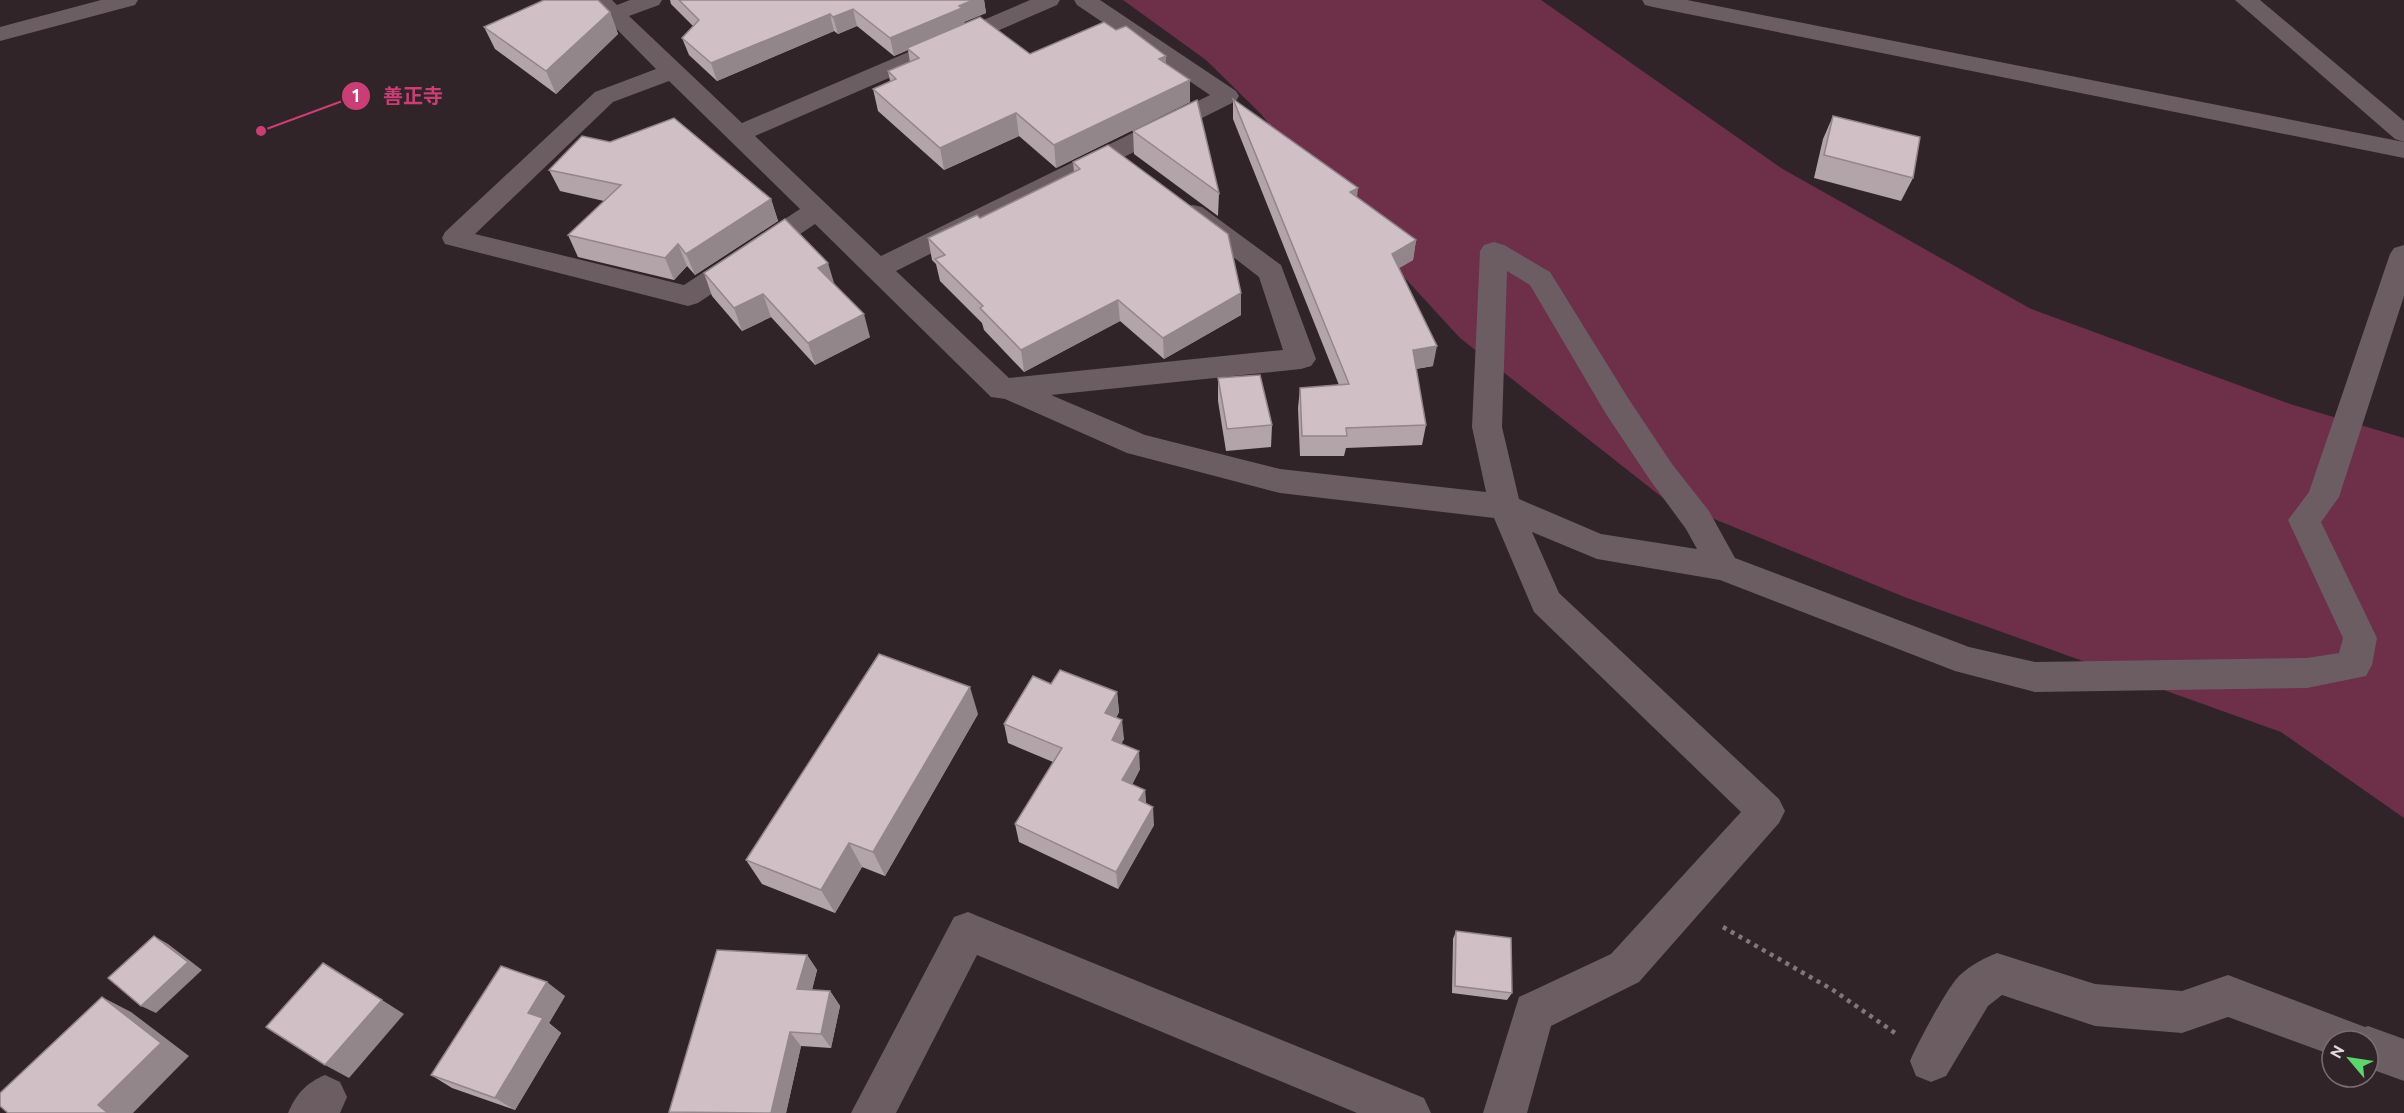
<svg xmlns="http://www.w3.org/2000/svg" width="2404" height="1113" font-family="Ubuntu,'Noto Sans JP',sans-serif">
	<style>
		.green { fill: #6e3049 }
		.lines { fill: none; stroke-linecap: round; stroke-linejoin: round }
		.path { stroke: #817679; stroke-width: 4.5; stroke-dasharray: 4 5; stroke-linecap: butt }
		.street { fill: #6b5d61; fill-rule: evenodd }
		.secondary { fill: #6b5d61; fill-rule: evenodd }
		.wall { fill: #b3a4a9 }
		.shaded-wall { fill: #92868a }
		.building { fill: #d0bfc5; stroke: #92868a; stroke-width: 1.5 }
		.leader { fill: none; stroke: #c93f75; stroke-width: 2 }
		.callout-dot { fill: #c93f75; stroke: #302428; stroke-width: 2 }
		.mark-label { font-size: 18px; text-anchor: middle; font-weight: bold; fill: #fff }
		.callout-label { font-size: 20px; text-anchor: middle; font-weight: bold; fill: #c93f75; stroke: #302428; stroke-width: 6; stroke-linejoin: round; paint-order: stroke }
	</style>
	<rect width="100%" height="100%" fill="#302428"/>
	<polygon class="green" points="1123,0 1541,0 1781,168 2031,309 2290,404 2404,438 2404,818 2281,732 1907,598 1663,498 1460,338 1313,178 1261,114 1206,60"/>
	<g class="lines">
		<polyline class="path" points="1723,927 1833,990 1895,1033"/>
		<g class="street">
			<path d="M588 0H612L617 5 630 0H662L659 5 629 16 742 123 1030 0H1060L1057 5 755 136 881 256 1210 95 1077 5 1074 0H1100L1236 91 1239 96 1236 101 896 271 1009 378 1283 350 1259 277 1184 219 1180 213 1184 207 1193 205 1202 207 1281 265 1316 359 1311 366 1301 369 1051 395 1145 435 1280 469 1486 492 1472 427 1480 251 1484 245 1494 242 1504 245 1550 272 1628 398 1672 464 1709 511 1735 558 1969 647 2035 662 2307 658 2339 653 2343 638 2288 520 2309 492 2390 254 2394 248 2404 245V296L2339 497 2321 522 2377 638 2372 665 2366 676 2307 688 2035 692 1955 671 1720 580 1597 559 1532 532 1559 593 1779 799 1785 811 1779 823 1639 982 1551 1026 1527 1113H1483L1519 997 1611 954 1741 812 1534 612 1494 518 1280 493 1127 453 1005 399 991 397 815 224 698 303 688 306 445 244 442 238 445 232 595 92 656 69ZM669 81 800 209 684 285 475 234 613 102ZM1507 271 1530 285 1606 414 1650 480 1686 529 1697 549 1601 534 1519 499 1502 427Z"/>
			<polygon points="2235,0 2260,0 2404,121 2404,142 2395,139"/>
			<polygon points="968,912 1424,1098 1431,1113 1357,1113 977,955 896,1113 851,1113 954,917"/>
			<path d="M1997 953 2095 984 2182 991 2228 975 2365 1027 2368 1026 2404 1039V1081L2368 1068V1041H2332V1055L2228 1017 2182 1033 2095 1026 2002 995 1988 1006 1946 1076 1931 1082 1916 1076 1910 1061C1917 1044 1948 986 1960 975 1971 965 1984 958 1997 953Z"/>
			<path d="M325 1075 340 1082 347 1097 340 1113H288C296 1094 306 1083 325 1075Z"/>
		</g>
		<g class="secondary">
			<polygon points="101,0 138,0 135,5 0,41 0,27"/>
			<polygon points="1642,0 1687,0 2404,142 2404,158 1653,7 1645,5"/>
		</g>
	</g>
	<g class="wall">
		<polygon points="670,0 984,0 986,13 964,22 965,24 1030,54 1116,30 1166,63 1190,102 1056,168 1019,136 944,170 878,111 873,89 890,81 888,71 910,62 908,50 894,56 857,26 838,34 834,31 717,81 689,55 682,38 693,26 671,4"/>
		<polygon points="610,12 618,34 556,94 495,49 484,27"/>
		<polygon points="1233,99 1357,197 1416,240 1413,260 1399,268 1433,366 1416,369 1426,425 1422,445 1346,448 1344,456 1300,456 1298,408 1300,388 1339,385 1233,119"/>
		<polygon points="1833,116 1913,178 1901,201 1814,178 1823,139"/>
		<polygon points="1133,131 1219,193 1218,216 1134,154"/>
		<polygon points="1073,162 1241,315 1164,359 1120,321 1024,372 984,330 982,323 940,281 936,264 932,260 928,238 980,218 1074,172"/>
		<polygon points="549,170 771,199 778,221 695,275 687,266 674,280 578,257 568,235 604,201 560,191"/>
		<polygon points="704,273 834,284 870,337 815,365 771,317 742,331 712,296"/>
		<polygon points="1218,378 1272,425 1271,447 1226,451 1218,401"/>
		<polygon points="1051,684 1117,692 1119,712 1116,718 1124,739 1121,743 1140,769 1132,785 1145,790 1146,804 1154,825 1118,889 1019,842 1015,824 1053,762 1008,743 1004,724"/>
		<polygon points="978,714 885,876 862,867 835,913 762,884 746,860"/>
		<polygon points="1456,931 1512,993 1507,1000 1452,993 1453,939"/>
		<polygon points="807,955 817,970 812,990 830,991 840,1006 831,1048 801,1046 786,1113 670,1113 669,1112"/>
		<polygon points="565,996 549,1023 561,1033 515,1110 452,1088 431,1075"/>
	</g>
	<g class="shaded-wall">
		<polygon points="973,0 984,0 986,13 964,22 965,25 907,48 908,50 894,56 890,38"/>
		<polygon points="853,9 857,26 838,34 833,17"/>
		<polygon points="610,12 618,34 556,94 546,71"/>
		<polygon points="830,14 834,31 717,81 711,63"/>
		<polygon points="1166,56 1166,78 1159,59"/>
		<polygon points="1190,80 1190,102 1056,168 1054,145"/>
		<polygon points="1016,113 1019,136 944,170 940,148"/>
		<polygon points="1358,188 1356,208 1350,192"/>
		<polygon points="771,199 778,221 695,275 686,254"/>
		<polygon points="1416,240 1413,260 1389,274 1392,254"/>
		<polygon points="678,244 687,266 674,280 665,258"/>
		<polygon points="828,263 835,286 818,268"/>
		<polygon points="1241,293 1241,315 1164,359 1163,338"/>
		<polygon points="763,294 771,317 742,331 734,308"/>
		<polygon points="1118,300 1120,321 1024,372 1021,350"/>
		<polygon points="864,314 870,337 815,365 808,343"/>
		<polygon points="1437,346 1433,366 1409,370 1413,350"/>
		<polygon points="970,687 978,714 885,876 873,852"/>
		<polygon points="1117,692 1119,712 1107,733 1105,713"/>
		<polygon points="1122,720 1124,739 1114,758 1112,740"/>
		<polygon points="1139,751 1140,769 1124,799 1122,780"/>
		<polygon points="1145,790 1146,809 1139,800"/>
		<polygon points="1153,807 1154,825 1118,889 1116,872"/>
		<polygon points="849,843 862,867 835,913 821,890"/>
		<polygon points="154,936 168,944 202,970 156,1013 141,1006"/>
		<polygon points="807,955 817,970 808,1004 797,989"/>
		<polygon points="547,982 565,996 549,1023 561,1033 515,1110 495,1098 528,1013"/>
		<polygon points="830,991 840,1006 831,1048 821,1034"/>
		<polygon points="102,997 131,1012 189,1056 133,1113 108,1113 98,1105"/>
		<polygon points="382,1000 404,1014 349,1078 325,1065"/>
		<polygon points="790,1032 801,1046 786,1113 771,1113"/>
	</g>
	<g class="building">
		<polygon points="544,0 598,0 610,12 546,71 484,27"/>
		<polygon points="679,0 973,0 959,6 962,8 890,38 853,9 833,17 830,14 711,63 682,38 699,20"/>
		<polygon points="980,17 1030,54 1104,22 1116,30 1126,26 1166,56 1159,59 1190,80 1054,145 1016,113 940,148 873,89 896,79 888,71 919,58 907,48"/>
		<polygon points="1233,99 1358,188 1350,192 1416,240 1392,254 1437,346 1413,350 1426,425 1346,428 1347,436 1302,436 1300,388 1349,384"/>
		<polygon points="1197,100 1219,193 1133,131"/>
		<polygon points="1833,116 1920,137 1913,178 1824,155"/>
		<polygon points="674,118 771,199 686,254 678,244 665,258 568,235 621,185 549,170 582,136 610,142"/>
		<polygon points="1108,145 1228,234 1241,293 1163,338 1118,300 1021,350 980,308 983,306 935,259 945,255 928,238 977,215 980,218 1080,169 1073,162"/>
		<polygon points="785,219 828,263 818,268 864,314 808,343 763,294 734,308 704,273"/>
		<polygon points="1260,375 1272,425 1227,429 1218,378"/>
		<polygon points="879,654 970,687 873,852 849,843 821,890 746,860"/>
		<polygon points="1060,670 1117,692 1105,713 1122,720 1112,740 1139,751 1122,780 1145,790 1139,800 1153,807 1116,872 1015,824 1062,748 1004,724 1033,676 1051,684"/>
		<polygon points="1456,931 1511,938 1512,993 1455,986"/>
		<polygon points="154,936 188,962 141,1006 108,978"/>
		<polygon points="717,950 807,955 797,989 830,991 821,1034 790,1032 771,1113 669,1112"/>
		<polygon points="323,963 382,1000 325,1065 266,1027"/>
		<polygon points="501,966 547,982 528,1013 543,1018 495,1098 431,1075"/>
		<polygon points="102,997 161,1043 98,1105 108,1113 8,1113 0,1106 0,1093"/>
	</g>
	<path class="leader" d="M261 131L356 96"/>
	<g class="callout-dot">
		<circle cx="261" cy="131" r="6"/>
		<circle cx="356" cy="96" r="15"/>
	</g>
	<g class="mark-label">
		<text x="356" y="102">1</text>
	</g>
	<g class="callout-label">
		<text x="413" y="103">善正寺</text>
	</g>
	<g transform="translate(2350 1059) rotate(299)"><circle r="28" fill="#302428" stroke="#786d70" stroke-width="1.5"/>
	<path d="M0-4.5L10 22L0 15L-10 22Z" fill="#5cd56d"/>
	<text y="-9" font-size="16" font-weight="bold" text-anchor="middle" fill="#e3dadd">N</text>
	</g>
</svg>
